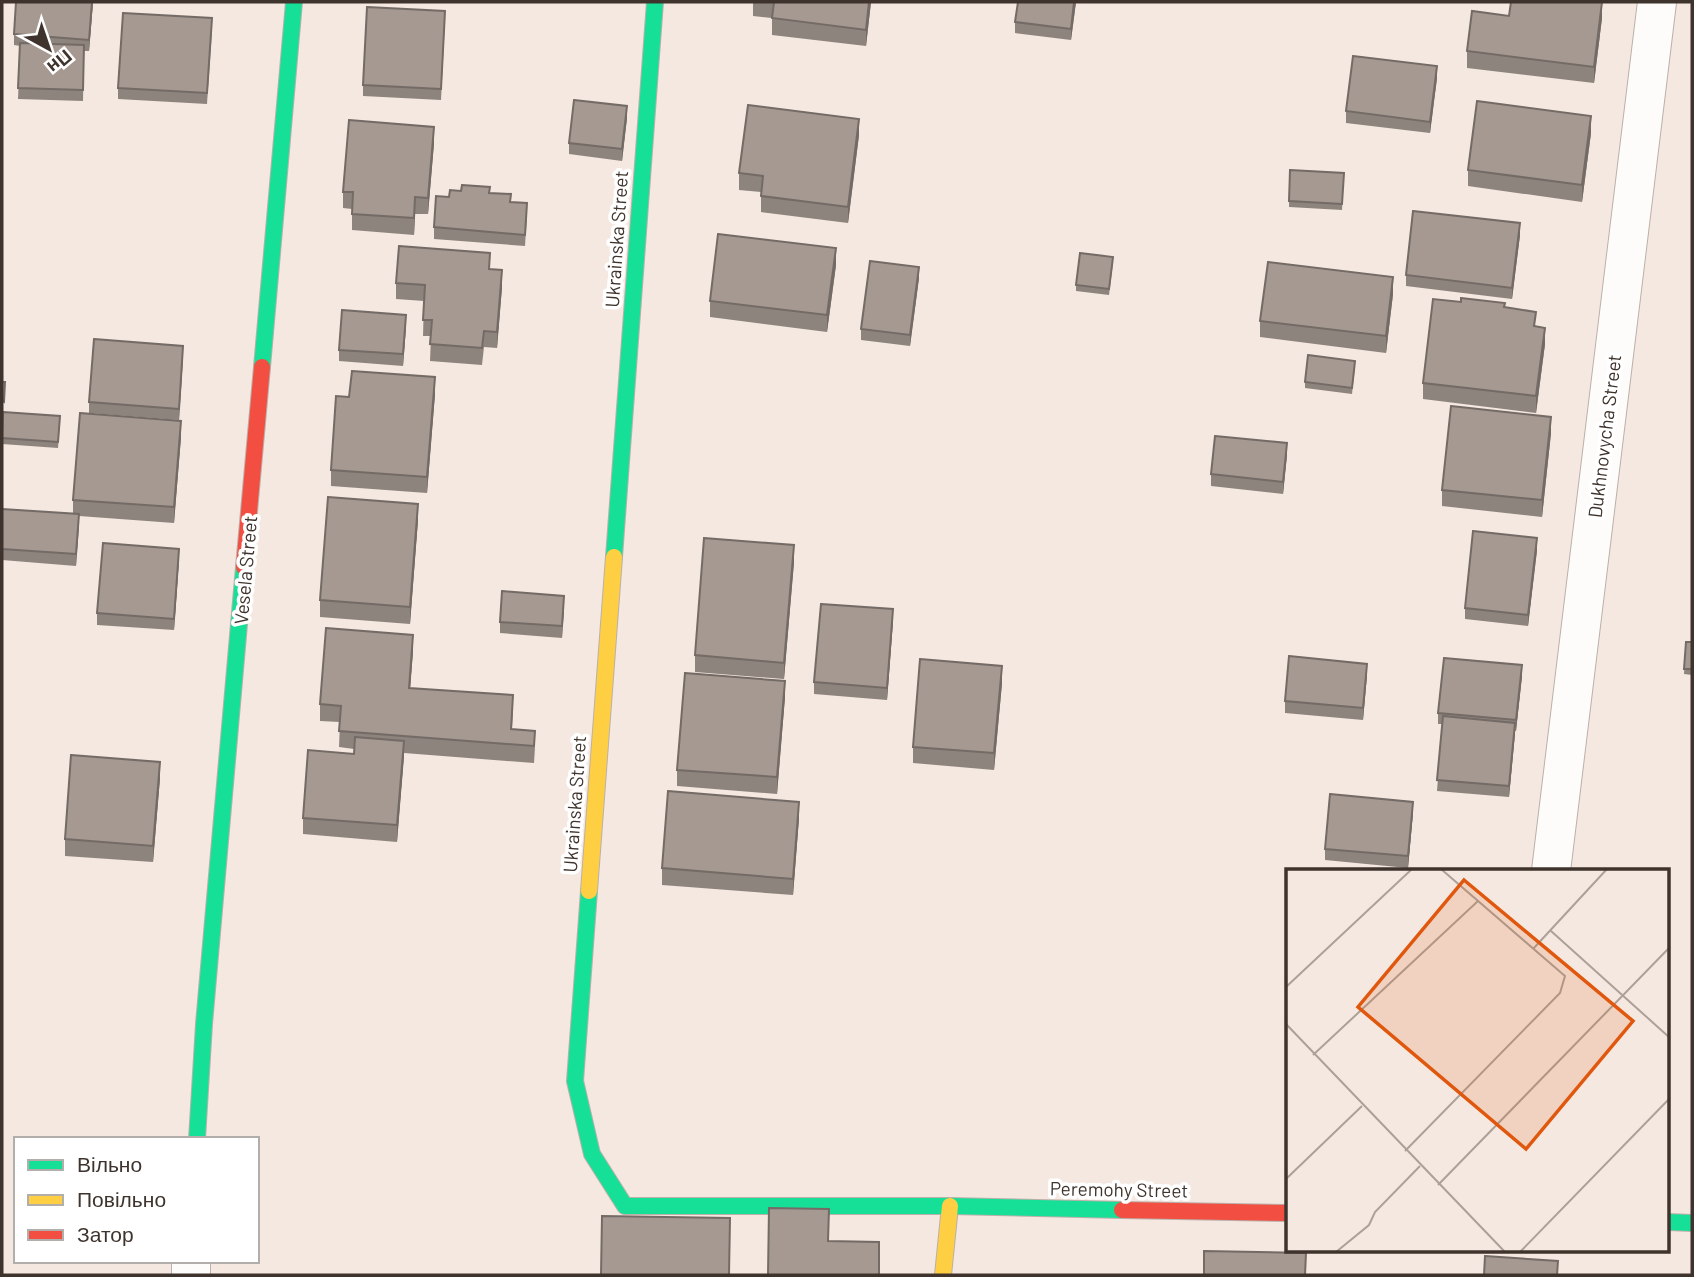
<svg xmlns="http://www.w3.org/2000/svg" width="1694" height="1277" font-family="Barlow,sans-serif">
	<style>
		.lines { fill: none; stroke-linecap: round; stroke-linejoin: round }
		.street-casing { stroke: #bbb0aa; stroke-width: 40 }
		.fast-casing { stroke: #bbb0aa; stroke-width: 18 }
		.slow-casing { stroke: #bbb0aa; stroke-width: 18 }
		.jam-casing { stroke: #bbb0aa; stroke-width: 18 }
		.street { stroke: #fefcfa; stroke-width: 38 }
		.fast { stroke: #16e098; stroke-width: 16 }
		.slow { stroke: #ffcf43; stroke-width: 16 }
		.jam { stroke: #f24e42; stroke-width: 16 }
		.wall { fill: #8e847e }
		.shaded-wall { fill: #746b66 }
		.building { fill: #a59992; stroke: #746b66; stroke-width: 2 }
		.labels { text-anchor: middle; dominant-baseline: central; stroke-width: 7; stroke-linejoin: round; paint-order: stroke }
		.street-label { font-size: 19px; fill: #3f342d; stroke: #fff }
		.inset-road { fill: none; stroke: #aca098; stroke-width: 2 }
		.view { fill: #e0570e; fill-opacity: 0.15; stroke: #e0570e; stroke-width: 3.5 }
		.inset-edge { fill: none; stroke: #3f342d; stroke-width: 3.5 }
	</style>
	<rect width="100%" height="100%" fill="#f5e8e0"/>
	<g class="lines">
		<g class="street-casing">
			<g id="street">
				<polyline points="1551,871 1657,2"/>
				<polyline points="191,1275 191,1261"/>
			</g>
		</g>
		<g class="fast-casing">
			<g id="fast">
				<polyline points="262,367 294,2"/>
				<polyline points="614,557 655,2"/>
				<polyline points="589,891 575,1081 592,1154 625,1206 950,1206 1122,1210"/>
				<polyline points="197,1139 204,1024 244,567"/>
				<polyline points="1668,1222 1692,1223"/>
			</g>
		</g>
		<g class="slow-casing">
			<g id="slow">
				<polyline points="589,891 614,557"/>
				<polyline points="943,1275 950,1206"/>
			</g>
		</g>
		<g class="jam-casing">
			<g id="jam">
				<polyline points="244,567 262,367"/>
				<polyline points="1122,1210 1288,1213"/>
			</g>
		</g>
		<use href="#street" class="street"/>
		<use href="#fast" class="fast"/>
		<use href="#slow" class="slow"/>
		<use href="#jam" class="jam"/>
	</g>
	<g class="wall">
		<polygon points="93,2 89,51 84,51 83,101 18,99 20,46 14,45 14,34"/>
		<polygon points="753,2 871,2 866,46 772,35 772,18 753,16"/>
		<polygon points="1018,2 1076,2 1071,40 1015,33 1015,22"/>
		<polygon points="1509,16 1602,18 1594,83 1467,68 1467,51"/>
		<polygon points="445,22 441,100 363,96 363,85"/>
		<polygon points="212,30 207,104 118,99 118,88"/>
		<polygon points="1437,78 1430,133 1346,123 1346,111"/>
		<polygon points="627,118 622,161 569,154 569,143"/>
		<polygon points="1591,133 1582,202 1468,186 1468,170"/>
		<polygon points="859,135 848,223 761,212 761,192 739,190 739,173"/>
		<polygon points="434,143 428,214 415,214 414,235 352,230 352,209 343,208 343,192"/>
		<polygon points="1290,170 1344,173 1342,210 1289,207"/>
		<polygon points="490,193 511,202 527,215 525,246 434,239 434,227"/>
		<polygon points="1520,235 1512,299 1406,286 1406,275"/>
		<polygon points="1113,263 1109,295 1076,291 1076,285"/>
		<polygon points="836,265 827,332 710,317 710,301"/>
		<polygon points="490,269 502,287 497,348 484,347 482,365 430,361 431,336 423,336 424,301 396,299 396,283"/>
		<polygon points="919,278 910,346 861,340 861,329"/>
		<polygon points="1393,294 1386,353 1260,337 1260,321"/>
		<polygon points="1505,308 1536,327 1545,344 1536,413 1423,399 1423,383"/>
		<polygon points="406,326 403,366 339,361 339,350"/>
		<polygon points="183,357 179,420 89,413 89,402"/>
		<polygon points="1355,367 1352,394 1305,388 1305,382"/>
		<polygon points="435,394 427,493 331,486 331,470 349,397"/>
		<polygon points="60,422 58,448 2,444 2,436"/>
		<polygon points="1551,433 1542,517 1442,506 1442,490"/>
		<polygon points="181,437 174,523 79,516 76,566 2,560 2,509 73,514 73,500"/>
		<polygon points="1287,455 1283,494 1211,486 1211,474"/>
		<polygon points="418,520 410,624 320,617 320,600"/>
		<polygon points="1537,550 1528,626 1465,619 1465,608"/>
		<polygon points="179,560 174,630 97,625 97,613"/>
		<polygon points="794,562 784,679 695,672 695,655"/>
		<polygon points="564,607 562,638 500,633 500,622"/>
		<polygon points="893,621 887,700 814,694 814,682"/>
		<polygon points="1686,642 1692,642 1692,675 1684,674"/>
		<polygon points="413,651 410,688 513,712 512,729 535,747 534,763 404,753 397,842 303,834 303,818 354,754 354,749 339,747 340,722 320,721 320,704"/>
		<polygon points="1367,675 1363,720 1285,713 1285,701"/>
		<polygon points="1522,676 1516,731 1515,731 1509,797 1437,791 1442,724 1438,724 1438,713"/>
		<polygon points="1002,683 994,770 913,763 913,747"/>
		<polygon points="785,697 777,794 677,786 677,770"/>
		<polygon points="160,778 153,862 65,856 65,839"/>
		<polygon points="1413,813 1408,868 1325,860 1325,849"/>
		<polygon points="799,818 793,895 662,885 662,868"/>
	</g>
	<g class="shaded-wall">
		<polygon points="92,2 93,2 89,51 89,40"/>
		<polygon points="869,2 871,2 866,46 866,30"/>
		<polygon points="1074,2 1076,2 1071,40 1071,29"/>
		<polygon points="1602,2 1602,18 1594,83 1594,67"/>
		<polygon points="1437,66 1437,78 1430,133 1430,122"/>
		<polygon points="627,106 627,118 622,161 622,149"/>
		<polygon points="1591,116 1591,133 1582,202 1582,185"/>
		<polygon points="859,119 859,135 848,223 848,207"/>
		<polygon points="434,127 434,143 428,214 428,198"/>
		<polygon points="415,197 415,214 414,235 414,218"/>
		<polygon points="1520,223 1520,235 1512,299 1512,288"/>
		<polygon points="836,248 836,265 827,332 827,315"/>
		<polygon points="919,267 919,278 910,346 910,335"/>
		<polygon points="502,270 502,287 497,348 497,332"/>
		<polygon points="1393,277 1393,294 1386,353 1386,336"/>
		<polygon points="406,315 406,326 403,366 403,354"/>
		<polygon points="1545,328 1545,344 1536,413 1536,396"/>
		<polygon points="183,346 183,357 179,420 179,409"/>
		<polygon points="435,377 435,394 427,493 427,477"/>
		<polygon points="1551,417 1551,433 1542,517 1542,500"/>
		<polygon points="181,421 181,437 174,523 174,507"/>
		<polygon points="1287,443 1287,455 1283,494 1283,482"/>
		<polygon points="418,504 418,520 410,624 410,607"/>
		<polygon points="79,514 79,526 76,566 76,554"/>
		<polygon points="1537,538 1537,550 1528,626 1528,615"/>
		<polygon points="794,545 794,562 784,679 784,663"/>
		<polygon points="179,549 179,560 174,630 174,619"/>
		<polygon points="564,596 564,607 562,638 562,626"/>
		<polygon points="893,609 893,621 887,700 887,688"/>
		<polygon points="413,635 413,651 409,704 409,688"/>
		<polygon points="1367,664 1367,675 1363,720 1363,708"/>
		<polygon points="1522,665 1522,676 1516,731 1516,720"/>
		<polygon points="1002,666 1002,683 994,770 994,753"/>
		<polygon points="785,681 785,697 777,794 777,777"/>
		<polygon points="1515,723 1515,734 1509,797 1509,786"/>
		<polygon points="404,741 404,757 397,842 397,825"/>
		<polygon points="160,762 160,778 153,862 153,846"/>
		<polygon points="799,802 799,818 793,895 793,879"/>
		<polygon points="1413,802 1413,813 1408,868 1408,856"/>
	</g>
	<g class="building">
		<polygon points="16,2 92,2 89,40 14,34"/>
		<polygon points="774,2 869,2 866,30 772,18"/>
		<polygon points="1018,2 1074,2 1071,29 1015,22"/>
		<polygon points="1511,2 1602,2 1594,67 1467,51 1472,11 1509,16"/>
		<polygon points="367,7 445,11 441,89 363,85"/>
		<polygon points="123,13 212,18 207,93 118,88"/>
		<polygon points="20,43 84,45 83,90 18,88"/>
		<polygon points="1353,56 1437,66 1430,122 1346,111"/>
		<polygon points="574,100 627,106 622,149 569,143"/>
		<polygon points="1477,101 1591,116 1582,185 1468,170"/>
		<polygon points="748,105 859,119 848,207 761,196 763,176 739,173"/>
		<polygon points="349,120 434,127 428,198 415,197 414,218 352,214 353,192 343,192"/>
		<polygon points="1290,170 1344,173 1342,204 1289,201"/>
		<polygon points="462,185 490,187 489,193 511,194 510,202 527,203 525,235 434,227 436,196 449,197 450,190 461,191"/>
		<polygon points="1413,211 1520,223 1512,288 1406,275"/>
		<polygon points="718,234 836,248 827,315 710,301"/>
		<polygon points="399,246 490,253 489,269 502,270 497,332 484,331 482,348 430,344 432,320 423,320 425,285 396,283"/>
		<polygon points="1080,253 1113,257 1109,289 1076,285"/>
		<polygon points="870,261 919,267 910,335 861,329"/>
		<polygon points="1268,262 1393,277 1386,336 1260,321"/>
		<polygon points="1461,298 1505,303 1504,307 1536,312 1534,326 1545,328 1536,396 1423,383 1433,299 1461,302"/>
		<polygon points="342,310 406,315 403,354 339,350"/>
		<polygon points="94,339 183,346 179,409 89,402"/>
		<polygon points="1308,355 1355,361 1352,388 1305,382"/>
		<polygon points="352,371 435,377 427,477 331,470 336,396 349,397"/>
		<polygon points="2,382 5,382 4,402 2,401"/>
		<polygon points="1451,406 1551,417 1542,500 1442,490"/>
		<polygon points="3,412 60,416 58,442 2,438"/>
		<polygon points="80,413 181,421 174,507 73,500"/>
		<polygon points="1215,436 1287,443 1283,482 1211,474"/>
		<polygon points="328,497 418,504 410,607 320,600"/>
		<polygon points="2,509 79,514 76,554 2,549"/>
		<polygon points="1473,531 1537,538 1528,615 1465,608"/>
		<polygon points="704,538 794,545 784,663 695,655"/>
		<polygon points="103,543 179,549 174,619 97,613"/>
		<polygon points="502,591 564,596 562,626 500,622"/>
		<polygon points="821,604 893,609 887,688 814,682"/>
		<polygon points="326,628 413,635 409,688 513,695 511,729 535,731 534,746 339,731 341,706 320,704"/>
		<polygon points="1686,642 1692,642 1692,669 1684,669"/>
		<polygon points="1289,656 1367,664 1363,708 1285,701"/>
		<polygon points="1444,658 1522,665 1516,720 1438,713"/>
		<polygon points="920,659 1002,666 994,753 913,747"/>
		<polygon points="685,673 785,681 777,777 677,770"/>
		<polygon points="1443,716 1515,723 1509,786 1437,780"/>
		<polygon points="355,737 404,741 397,825 303,818 308,750 354,754"/>
		<polygon points="71,755 160,762 153,846 65,839"/>
		<polygon points="668,791 799,802 793,879 662,868"/>
		<polygon points="1330,794 1413,802 1408,856 1325,849"/>
		<polygon points="769,1208 829,1209 828,1241 879,1242 879,1275 768,1275"/>
		<polygon points="602,1216 730,1218 729,1275 601,1275"/>
		<polygon points="1204,1251 1306,1253 1305,1275 1204,1275"/>
		<polygon points="1485,1256 1558,1261 1557,1275 1484,1275"/>
	</g>
	<g class="labels">
		<g class="street-label">
			<text transform="translate(616 239) rotate(-86)">Ukrainska Street</text>
			<text transform="translate(1604 436) rotate(-83)">Dukhnovycha Street</text>
			<text transform="translate(245 570) rotate(-85)">Vesela Street</text>
			<text transform="translate(574 804) rotate(-86)">Ukrainska Street</text>
			<text transform="translate(1119 1189) rotate(1)">Peremohy Street</text>
		</g>
	</g>
	<g transform="translate(1286 869)">
		<rect width="383" height="383" fill="#f5e8e0"/>
		<path class="inset-road" d="M265 62 384 169M247 80 321 0M0 118 126 0M0 155 219 383M27 186 192 32M119 282 274 124 279 107 155 0M0 310 76 237M152 316 384 78M50 383 83 356 89 343 134 297M234 383 384 229"/>
		<path class="view" d="M178 11 347 152 240 280 72 138Z"/>
		<rect width="383" height="383" class="inset-edge"/>
	</g>
	<rect width="1694" height="1277" fill="none" stroke="#3f342d" stroke-width="7"/>
	<rect x="14" y="1137" width="245" height="126" fill="#ffffff" stroke="#b2aeab" stroke-width="2"/>
	<rect x="28" y="1160" width="35" height="10" fill="#16e098" stroke="#b2aeab" stroke-width="2"/>
	<text x="77" y="1172" font-size="21" fill="#3f342d">Вільно</text>
	<rect x="28" y="1195" width="35" height="10" fill="#ffcf43" stroke="#b2aeab" stroke-width="2"/>
	<text x="77" y="1207" font-size="21" fill="#3f342d">Повільно</text>
	<rect x="28" y="1230" width="35" height="10" fill="#f24e42" stroke="#b2aeab" stroke-width="2"/>
	<text x="77" y="1242" font-size="21" fill="#3f342d">Затор</text>
	<g transform="translate(49 49) rotate(140)" stroke="#ffffff" stroke-width="5" paint-order="stroke">
	<path d="M0-5L12 26L0 18L-12 26Z" fill="#3f342d"/>
	<text y="-10" font-size="19" font-weight="bold" text-anchor="middle" fill="#3f342d">Пн</text>
	</g>
</svg>
